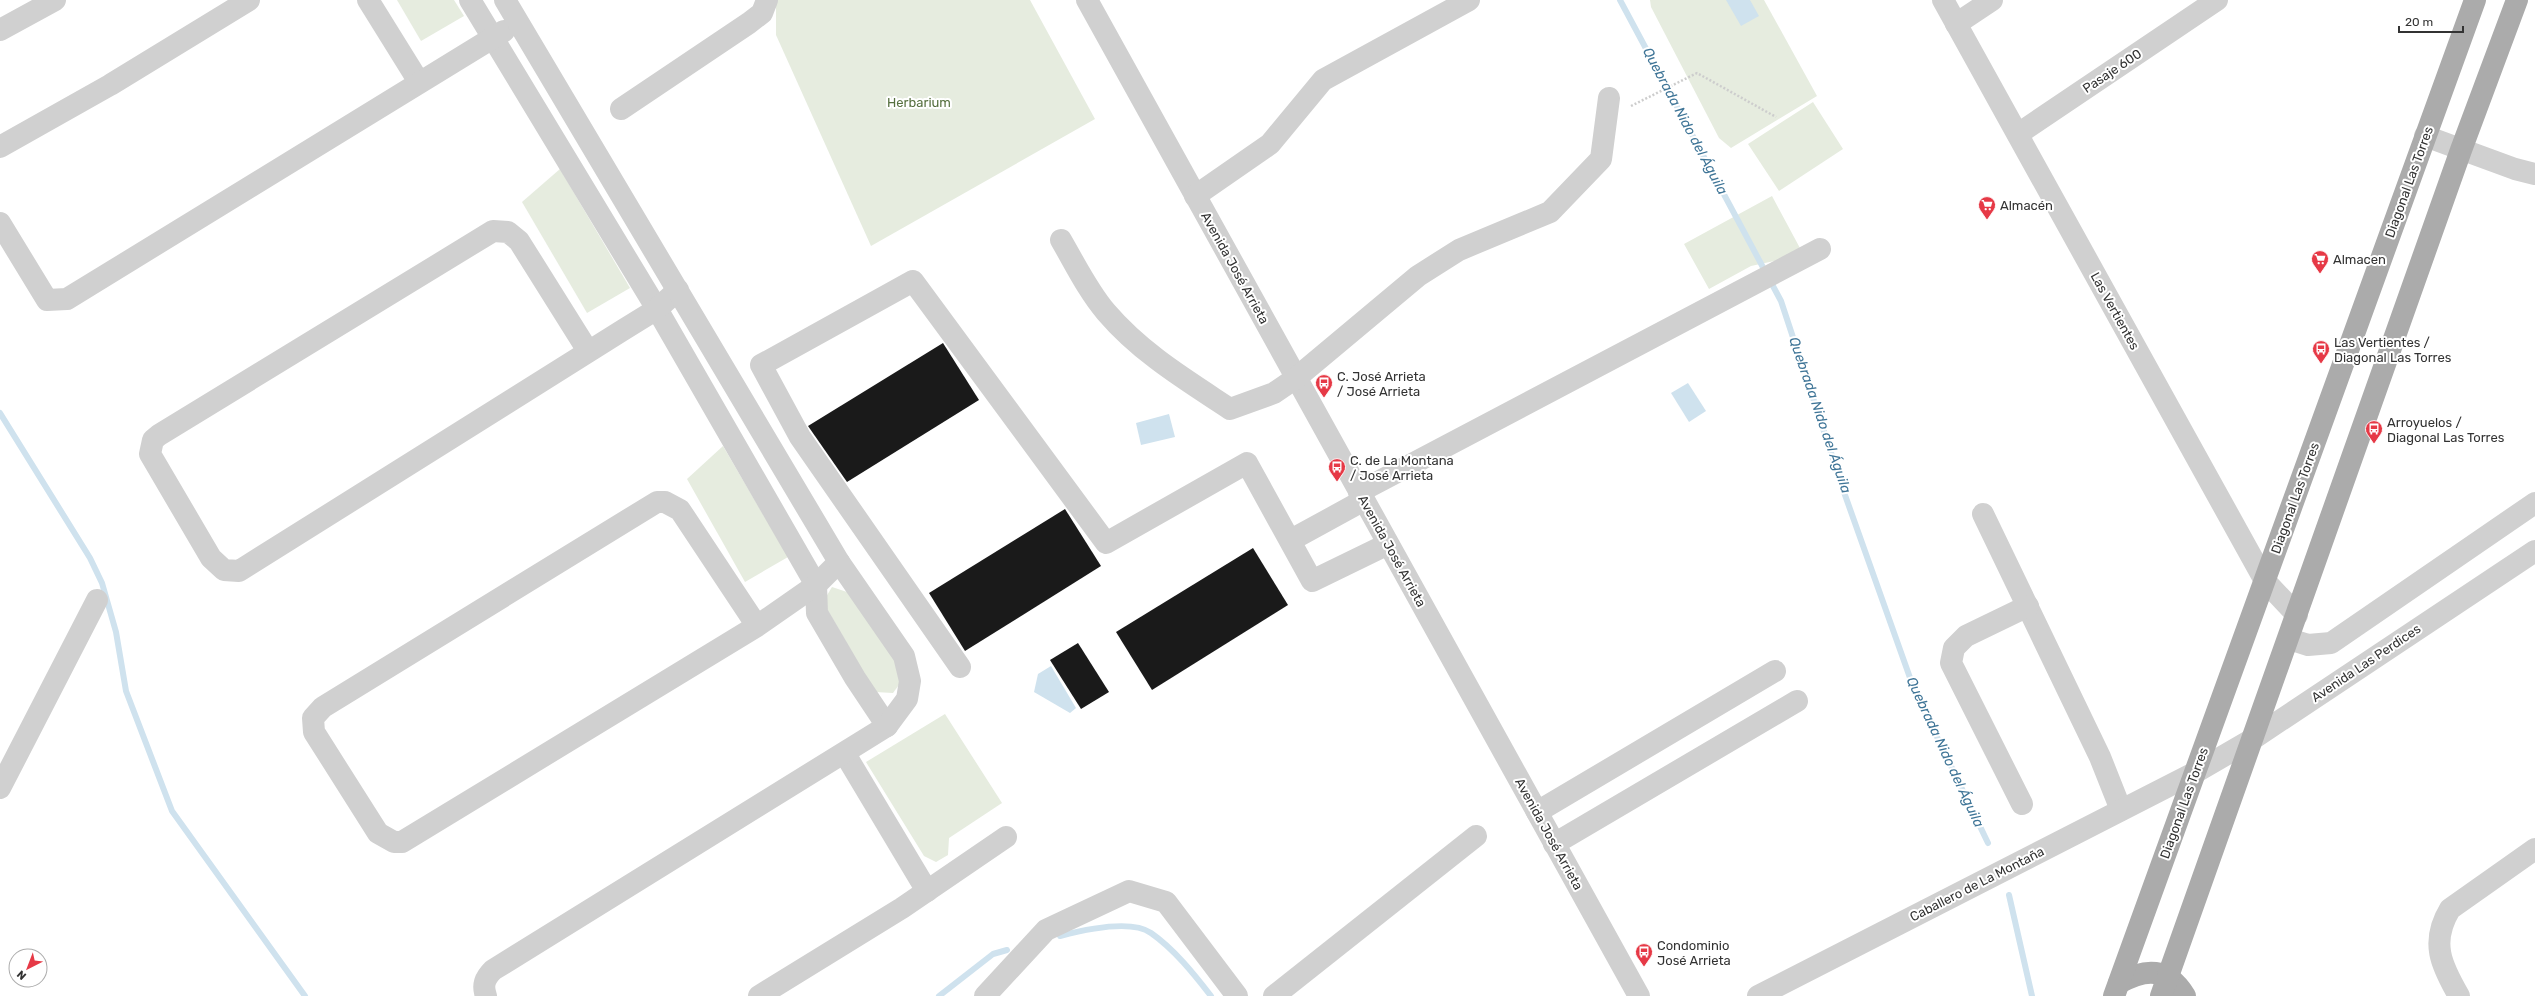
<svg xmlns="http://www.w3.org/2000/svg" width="2535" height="996" font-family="Rubik,sans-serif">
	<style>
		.green { fill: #e6ecdf }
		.water { fill: #cfe2ee }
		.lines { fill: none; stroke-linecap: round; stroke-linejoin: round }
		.stream { stroke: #cfe2ee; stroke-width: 6 }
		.building { fill: #1a1a1a }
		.path { stroke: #cdcdcd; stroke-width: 2.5; stroke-dasharray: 2 2; stroke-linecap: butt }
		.minor { stroke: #d0d0d0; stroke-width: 22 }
		.major { stroke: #ababab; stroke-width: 22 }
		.labels { text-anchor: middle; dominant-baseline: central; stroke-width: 4; stroke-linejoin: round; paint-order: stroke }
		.street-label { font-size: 13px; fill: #333; stroke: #fff }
		.park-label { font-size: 13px; fill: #56703f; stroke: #fff }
		.poi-label { font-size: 13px; fill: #333; stroke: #fff; text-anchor: start }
		.water-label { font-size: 14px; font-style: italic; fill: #3f7597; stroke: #fff }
	</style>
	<rect width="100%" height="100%" fill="#fff"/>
	<g class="green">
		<polygon points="397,0 454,0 464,16 421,41"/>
		<polygon points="776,0 1030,0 1095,119 871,246 776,35"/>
		<polygon points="1650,0 1764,0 1817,96 1731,148 1719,138 1651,7"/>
		<polygon points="1813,102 1843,149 1779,191 1748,144"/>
		<polygon points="560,169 630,288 587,313 522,202"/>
		<polygon points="1772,196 1801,250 1783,259 1751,266 1709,289 1684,244"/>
		<polygon points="723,446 788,557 745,582 687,479"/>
		<polygon points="832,587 847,592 899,661 904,678 893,693 875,692 823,602"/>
		<polygon points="945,714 1002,803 949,838 948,855 936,862 924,856 866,762"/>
	</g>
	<g class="water">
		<polygon points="1726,0 1750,0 1759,16 1741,26"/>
		<polygon points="1688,383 1706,411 1689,422 1671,393"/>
		<polygon points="1169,414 1175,437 1141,445 1136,423"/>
		<polygon points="1051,666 1076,708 1070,713 1034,692 1038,674"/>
	</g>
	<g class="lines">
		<g class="stream">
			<polyline points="1620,0 1781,301 1845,495 1914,689 1988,843"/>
			<polyline points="0,413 90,558 102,583 116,632 126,691 172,811 305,996"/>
			<polyline points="2009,895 2032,996"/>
			<path d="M1060 936C1083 930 1131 919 1151 933 1174 949 1194 974 1211 996"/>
			<polyline points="939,996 993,954 1007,950"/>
		</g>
	</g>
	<g class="building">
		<polygon points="943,343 979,400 847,482 808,426"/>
		<polygon points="1065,509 1101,566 965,651 929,593"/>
		<polygon points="1253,548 1288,605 1152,690 1116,632"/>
		<polygon points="1078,643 1109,692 1081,709 1050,660"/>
	</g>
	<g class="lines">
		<polyline class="path" points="1631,106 1697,73 1776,117"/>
		<g class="minor">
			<polyline points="368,0 419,82"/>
			<polyline points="470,0 657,309 816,585 817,613 855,678 887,726"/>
			<polyline points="1087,0 1639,996"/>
			<polyline points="1943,0 2265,581 2297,615"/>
			<polyline points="1956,24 1992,0"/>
			<polyline points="0,30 55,0"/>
			<polyline points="621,109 749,23 762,13 767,0"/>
			<polyline points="2018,134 2217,0"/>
			<polyline points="2425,136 2515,169 2535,174"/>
			<polyline points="0,147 110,85 249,0"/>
			<polyline points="1195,196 1270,144 1323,80 1469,0"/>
			<polyline points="0,223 47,300 67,299 504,31"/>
			<path d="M1061 240C1075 264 1088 291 1106 312 1141 353 1186 380 1230 409L1274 393 1296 378 1418 276 1459 250 1550 212 1601 159 1609 98"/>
			<polyline points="588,351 519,241 508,232 493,231 159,435 153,440 150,454 211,558 224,570 239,571 623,330 657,309 678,290"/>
			<polyline points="1359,492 1820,249"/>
			<polyline points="1983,514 2100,757 2121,810"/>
			<polyline points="1291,540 1364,500"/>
			<polyline points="757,626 680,510 665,502 657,502 323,707 313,718 314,732 378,833 394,842 402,842 757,626 816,585 839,562"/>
			<polyline points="2289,639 2308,645 2331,643 2535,503"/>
			<polyline points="960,667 800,437 761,365 913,281 1106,543 1247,463 1312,581 1388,544"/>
			<polyline points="845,754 927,891"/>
			<polyline points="0,788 97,600"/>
			<polyline points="2022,804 1951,663 1954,648 1966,636 2028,606"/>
			<polyline points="1537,812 1775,671"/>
			<polyline points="1554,844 1797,701"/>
			<path d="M486 996C482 985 485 978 493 970L887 726 907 699 910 681 904 656 839 562 505 0"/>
			<polyline points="759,996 902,908 1006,837"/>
			<polyline points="985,996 1046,930 1129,891 1166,902 1237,996"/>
			<polyline points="1274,996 1476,836"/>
			<polyline points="1758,996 2196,772 2251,740 2535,551"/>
			<path d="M2459 996C2441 965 2430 942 2450 909L2535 849"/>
		</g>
		<g class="major">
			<path d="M2119 983C2146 968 2167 967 2185 996"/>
			<polyline points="2114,996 2475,0"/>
			<polyline points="2161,996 2461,150 2517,0"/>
		</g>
	</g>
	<defs>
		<g id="supermarket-pin" transform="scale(0.9)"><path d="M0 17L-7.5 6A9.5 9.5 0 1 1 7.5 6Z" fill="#e63946" stroke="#fff"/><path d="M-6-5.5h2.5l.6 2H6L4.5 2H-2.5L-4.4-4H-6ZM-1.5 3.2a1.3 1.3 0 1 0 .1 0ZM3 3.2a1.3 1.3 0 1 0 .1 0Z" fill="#fff"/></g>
		<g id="bus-pin" transform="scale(0.9)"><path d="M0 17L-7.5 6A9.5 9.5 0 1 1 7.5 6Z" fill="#e63946" stroke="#fff"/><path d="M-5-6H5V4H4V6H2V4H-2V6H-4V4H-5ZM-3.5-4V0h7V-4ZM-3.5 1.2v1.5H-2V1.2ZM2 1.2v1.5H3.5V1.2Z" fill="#fff"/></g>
	</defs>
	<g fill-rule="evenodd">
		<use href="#supermarket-pin" x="1987" y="205"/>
		<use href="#supermarket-pin" x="2320" y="259"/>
		<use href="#bus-pin" x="2321" y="349"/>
		<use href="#bus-pin" x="1324" y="383"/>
		<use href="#bus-pin" x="2374" y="429"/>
		<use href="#bus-pin" x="1337" y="467"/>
		<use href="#bus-pin" x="1644" y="952"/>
	</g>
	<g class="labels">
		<g class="street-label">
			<text transform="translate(2112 71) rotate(-34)">Pasaje 600</text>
			<text transform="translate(2409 182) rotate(-70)">Diagonal Las Torres</text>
			<text transform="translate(1235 268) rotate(61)">Avenida José Arrieta</text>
			<text transform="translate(2115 311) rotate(61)">Las Vertientes</text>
			<text transform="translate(2295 498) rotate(-70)">Diagonal Las Torres</text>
			<text transform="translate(1392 551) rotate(61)">Avenida José Arrieta</text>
			<text transform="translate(2366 663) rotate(-34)">Avenida Las Perdices</text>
			<text transform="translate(2184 803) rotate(-70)">Diagonal Las Torres</text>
			<text transform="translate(1549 834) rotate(61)">Avenida José Arrieta</text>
			<text transform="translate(1977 884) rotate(-27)">Caballero de La Montaña</text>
		</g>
		<g class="park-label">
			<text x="919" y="102">Herbarium</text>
		</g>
		<g class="poi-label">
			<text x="2000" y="205">Almacén</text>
			<text x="2333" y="259">Almacen</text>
			<text x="2334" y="342">Las Vertientes /<tspan x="2334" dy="15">Diagonal Las Torres</tspan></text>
			<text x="1337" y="376">C. José Arrieta<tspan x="1337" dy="15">/ José Arrieta</tspan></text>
			<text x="2387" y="422">Arroyuelos /<tspan x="2387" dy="15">Diagonal Las Torres</tspan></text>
			<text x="1350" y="460">C. de La Montana<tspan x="1350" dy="15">/ José Arrieta</tspan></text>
			<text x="1657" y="945">Condominio<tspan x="1657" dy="15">José Arrieta</tspan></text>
		</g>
		<g class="water-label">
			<text transform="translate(1685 121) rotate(62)">Quebrada Nido del Águila</text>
			<text transform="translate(1820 415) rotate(71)">Quebrada Nido del Águila</text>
			<text transform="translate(1945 752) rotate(65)">Quebrada Nido del Águila</text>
		</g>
	</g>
	<g transform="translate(28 968) rotate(222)"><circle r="19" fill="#ffffff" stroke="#adadad"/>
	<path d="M0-3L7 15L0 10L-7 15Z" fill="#e63946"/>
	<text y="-6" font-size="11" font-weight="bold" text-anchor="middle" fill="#333333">N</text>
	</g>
	<path d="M2399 26v6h64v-6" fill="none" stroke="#333333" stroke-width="2"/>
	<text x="2405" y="26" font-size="12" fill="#333333" stroke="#ffffff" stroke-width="3" paint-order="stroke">20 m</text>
</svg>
